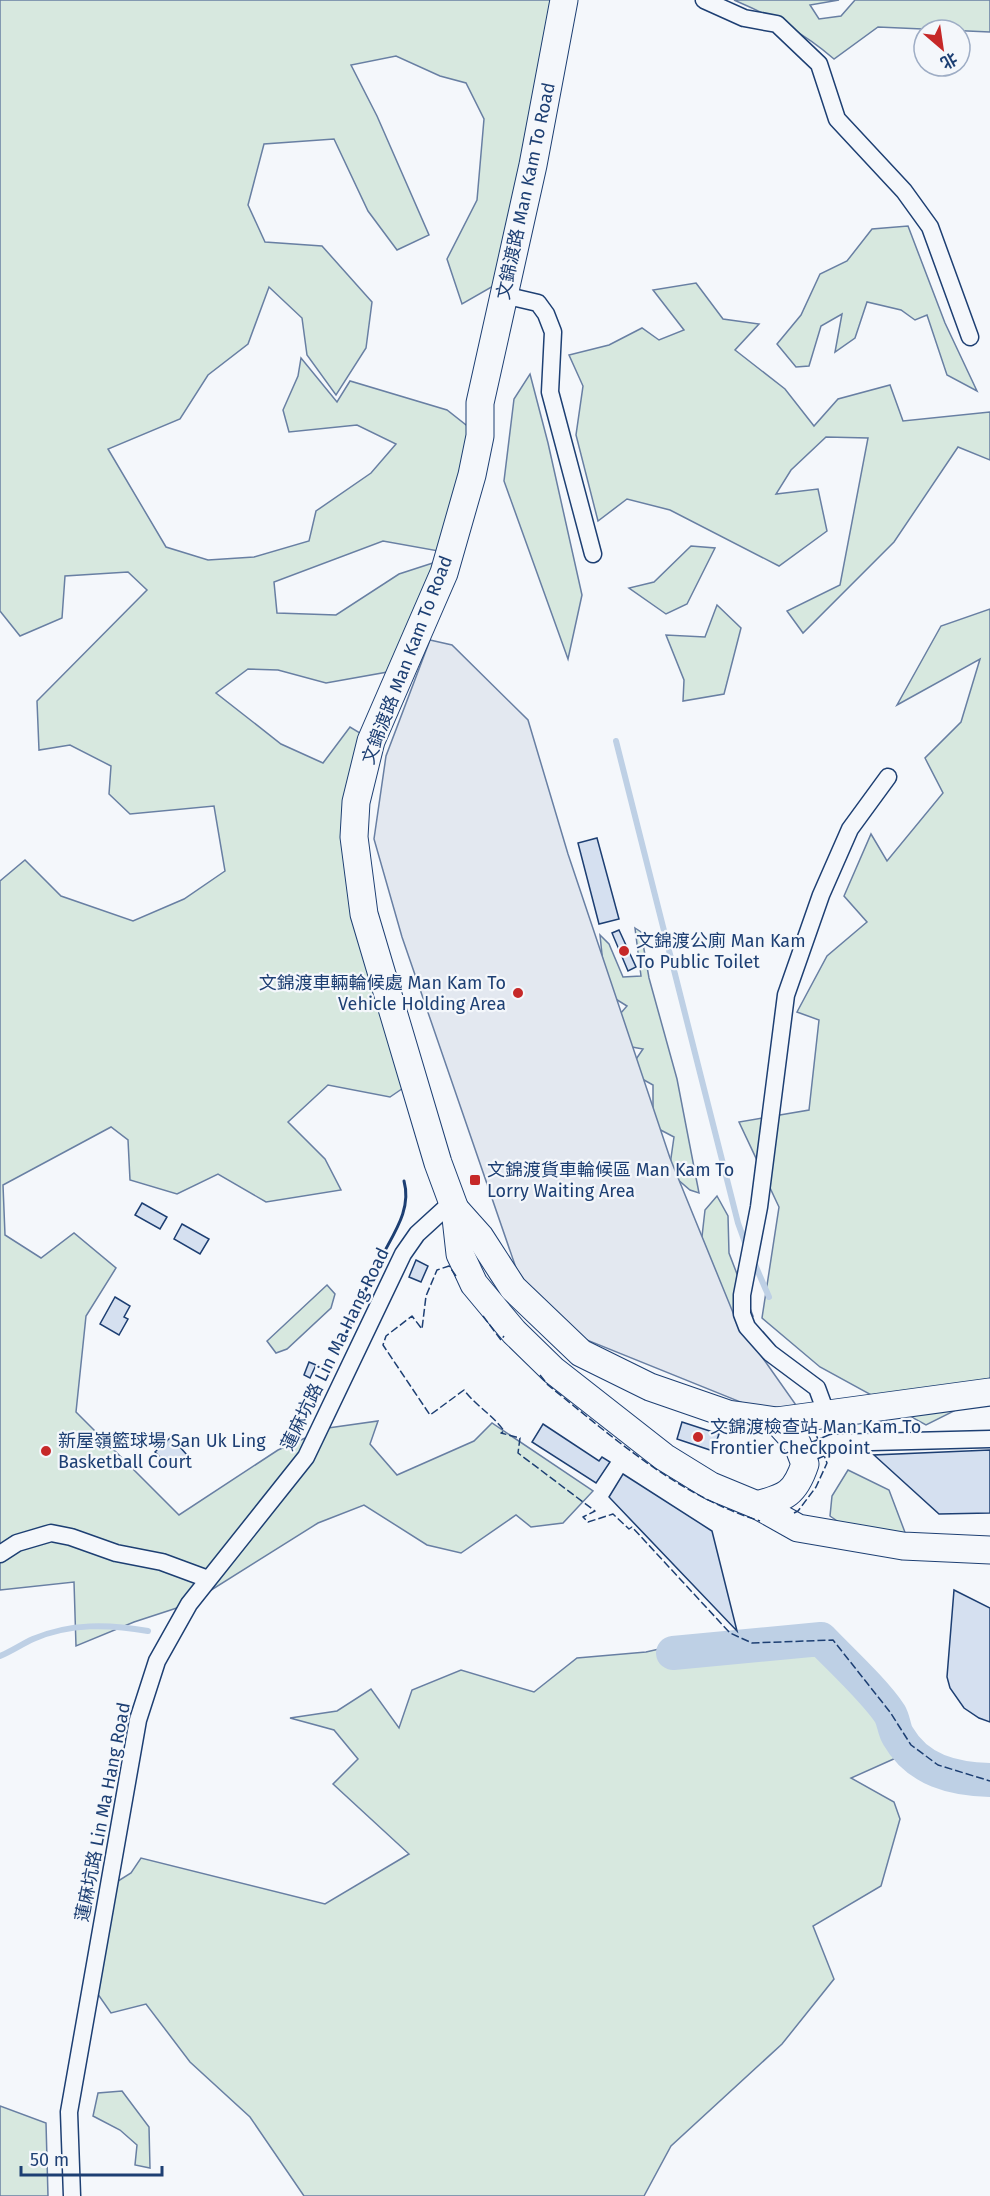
<svg xmlns="http://www.w3.org/2000/svg" width="990" height="2196" font-family="'Fira Sans','Noto Sans SC',sans-serif">
	<style>
		.green { fill: #d7e8df; stroke: #687fa3; stroke-width: 1.5 }
		.parking { fill: #e3e8f0; stroke: #687fa3; stroke-width: 1.5 }
		.lines { fill: none; stroke-linecap: round; stroke-linejoin: round }
		.stream { stroke: #bed0e5; stroke-width: 6 }
		.river { stroke: #bed0e5; stroke-width: 34 }
		.building { fill: #d5e0f0; stroke: #1d3f73; stroke-width: 1.5 }
		.minor-casing { stroke: #1d3f73; stroke-width: 19 }
		.primary-casing { stroke: #1d3f73; stroke-width: 29 }
		.minor { stroke: #f4f7fb; stroke-width: 16 }
		.primary { stroke: #f4f7fb; stroke-width: 27 }
		.fence { stroke: #1d3f73; stroke-width: 1.5; stroke-dasharray: 8 3; stroke-linecap: butt }
		.wall { stroke: #1d3f73; stroke-width: 3 }
		.poi-dot { fill: #c62828; stroke: #f4f7fb; stroke-width: 2 }
		.labels { text-anchor: middle; dominant-baseline: central; stroke-width: 4.5; stroke-linejoin: round; paint-order: stroke }
		.street-label { font-size: 18px; fill: #1d3f73; stroke: #f4f7fb }
		.poi-label { font-size: 18px; fill: #1d3f73; stroke: #f4f7fb; text-anchor: start }
	</style>
	<rect width="100%" height="100%" fill="#f4f7fb"/>
	<g class="green">
		<polygon points="0,0 561,0 509,277 462,304 447,259 477,200 484,119 466,83 440,76 396,56 351,65 377,116 429,235 397,250 368,211 334,139 264,144 248,205 265,242 322,246 372,302 366,348 336,395 307,355 302,318 269,287 248,344 208,375 180,419 108,449 166,547 208,560 254,557 309,541 316,511 371,473 396,444 357,425 289,432 283,410 298,376 301,358 337,402 350,381 447,410 480,436 455,554 383,541 274,582 277,613 336,615 399,574 442,560 393,671 326,683 278,670 248,669 216,693 281,744 323,763 350,727 365,736 344,836 409,1084 390,1097 328,1085 288,1122 325,1159 341,1190 266,1202 218,1174 177,1194 130,1180 128,1140 111,1127 3,1185 5,1235 41,1258 74,1233 116,1268 86,1316 76,1412 179,1515 278,1450 328,1428 378,1421 370,1444 397,1475 474,1441 492,1423 593,1491 563,1523 531,1527 516,1515 461,1553 427,1545 364,1505 318,1523 189,1604 134,1622 76,1646 74,1582 0,1590 0,881 25,860 61,896 133,921 184,899 225,871 214,806 130,814 109,794 111,766 70,745 39,750 37,701 147,590 128,572 65,576 62,618 20,636 0,611"/>
		<path d="M734 0H839L810 5 819 19 841 16 855 0H990V32L878 27 834 59C803 32 771 16 734 0Z"/>
		<polygon points="908,226 945,323 977,391 947,375 927,315 915,320 901,310 867,302 855,338 835,352 842,314 821,326 809,366 796,367 777,344 801,315 820,274 847,261 872,229"/>
		<polygon points="696,283 723,319 759,324 735,350 785,389 814,426 838,399 890,385 903,421 990,412 990,460 958,447 894,542 803,633 787,611 840,585 868,438 826,437 791,470 776,494 818,489 827,531 779,566 670,510 627,499 598,521 576,435 583,386 569,355 609,345 642,328 659,340 684,330 653,290"/>
		<polygon points="530,374 548,443 582,595 568,659 504,481 514,399"/>
		<polygon points="691,546 715,548 687,604 666,614 629,588 654,582"/>
		<polygon points="717,605 741,628 724,694 683,701 684,680 666,635 705,637"/>
		<polygon points="990,609 990,1393 926,1425 820,1367 762,1318 779,1207 739,1122 809,1110 819,1020 797,1012 827,956 867,922 844,896 871,834 887,861 943,793 925,758 961,722 980,659 897,705 941,626"/>
		<polygon points="635,928 641,932 649,978 677,1079 699,1193 690,1190 669,1172 674,1137 653,1126 653,1085 628,1071 643,1049 621,1045 607,1029 627,1006 606,993 600,935 609,944 623,977 641,976"/>
		<polygon points="717,1196 728,1216 729,1253 753,1316 727,1318 699,1263 705,1210"/>
		<polygon points="327,1285 335,1294 331,1308 287,1349 276,1353 267,1341"/>
		<polygon points="848,1470 889,1490 906,1535 843,1525 830,1516 832,1496"/>
		<polygon points="793,1628 818,1628 888,1705 907,1753 851,1778 894,1802 900,1819 881,1886 813,1926 834,1979 782,2044 671,2146 644,2196 304,2196 250,2117 190,2062 146,2004 111,2013 95,1990 107,1888 131,1873 141,1858 325,1904 409,1854 333,1784 358,1759 334,1730 290,1718 337,1711 371,1689 399,1728 412,1690 461,1670 534,1692 577,1658 646,1652 730,1633 769,1640"/>
		<polygon points="122,2091 149,2127 150,2168 135,2165 137,2145 120,2130 93,2116 98,2093"/>
		<polygon points="0,2106 46,2123 48,2196 0,2196"/>
	</g>
	<polygon class="parking" points="430,640 452,645 528,720 568,854 670,1158 736,1320 815,1432 552,1326 516,1268 402,937 374,839 386,756"/>
	<g class="lines">
		<g class="stream">
			<polyline points="616,741 738,1223 747,1248"/>
			<polyline points="753,1260 769,1297"/>
			<path d="M0 1656C12 1651 22 1644 33 1639 70 1623 109 1624 148 1631"/>
		</g>
		<path class="river" d="M673 1653 821 1639C841 1660 875 1691 890 1714 894 1721 894 1730 898 1736 918 1771 954 1779 990 1780"/>
	</g>
	<g class="building">
		<polygon points="597,838 619,919 599,924 578,843"/>
		<polygon points="619,930 636,967 628,971 612,933"/>
		<polygon points="142,1203 167,1217 160,1229 135,1215"/>
		<polygon points="182,1224 209,1239 200,1254 174,1239"/>
		<polygon points="416,1260 428,1266 421,1282 409,1277"/>
		<polygon points="115,1297 130,1306 124,1317 128,1319 119,1335 100,1324"/>
		<polygon points="309,1362 316,1365 310,1378 304,1375"/>
		<polygon points="682,1422 719,1434 713,1451 677,1439"/>
		<polygon points="543,1424 599,1461 602,1457 610,1462 596,1483 532,1442"/>
		<polygon points="171,1437 187,1455 172,1469 155,1452"/>
		<polygon points="990,1450 990,1513 939,1514 874,1455"/>
		<polygon points="623,1474 712,1531 737,1631 609,1497"/>
		<polygon points="954,1590 990,1608 990,1722 979,1718 964,1708 950,1688 947,1677"/>
	</g>
	<g class="lines">
		<g class="minor-casing">
			<g id="minor">
				<polyline points="704,0 744,18 777,24 819,64 837,119 904,191 930,227 970,337"/>
				<polyline points="504,295 538,303 546,314 553,332 550,392 593,554"/>
				<polyline points="816,1416 824,1407 817,1388 770,1353 747,1327 742,1314 742,1295 759,1207 786,995 821,895 850,829 888,777"/>
				<polyline points="802,1456 832,1443 990,1439"/>
				<polyline points="0,1554 17,1543 51,1533 71,1537 116,1553 162,1562 208,1579"/>
				<polyline points="72,2196 69,2112 138,1720 157,1661 189,1604 306,1457 403,1254 417,1234 452,1202"/>
			</g>
		</g>
		<g class="primary-casing">
			<g id="primary">
				<polyline points="564,0 533,165 480,403 480,436 472,475 444,573 371,741 356,802 354,837 364,914 438,1163 455,1209 460,1254 474,1284 514,1332 553,1370 664,1457 711,1486 757,1505 798,1528 903,1546 990,1550"/>
				<polyline points="455,1209 480,1237 513,1288 581,1353 650,1387 728,1414 777,1421 990,1392"/>
				<path d="M757 1505C786 1497 795 1494 805 1464L797 1443 777 1421"/>
			</g>
		</g>
		<use href="#minor" class="minor"/>
		<use href="#primary" class="primary"/>
		<g class="fence">
			<path d="M456 1276 449 1266 437 1270 426 1296 422 1329 412 1316 386 1336 383 1345 430 1415 464 1390C476 1406 493 1415 504 1431L501 1433 520 1438 518 1453 595 1511 583 1517 588 1522 613 1514 629 1529 632 1527 730 1633 752 1643 833 1640 890 1712 911 1745 938 1765 990 1781"/>
			<polyline points="483,1316 501,1340 504,1336"/>
			<path d="M540 1375 548 1385C615 1439 677 1495 760 1521"/>
			<polyline points="812,1425 820,1444"/>
			<polyline points="794,1513 798,1511 816,1487 827,1463 823,1453"/>
		</g>
		<g class="wall">
			<path d="M380 1260C393 1234 412 1210 404 1181"/>
			<polyline points="344,1338 367,1287"/>
		</g>
	</g>
	<g class="poi-dot">
		<circle cx="624" cy="951" r="6"/>
		<circle cx="518" cy="993" r="6"/>
		<rect x="469" y="1174" width="12" height="12" rx="3"/>
		<circle cx="698" cy="1437" r="6"/>
		<circle cx="46" cy="1451" r="6"/>
	</g>
	<g class="labels">
		<g class="street-label">
			<text transform="translate(526 191) rotate(-78)">文錦渡路 Man Kam To Road</text>
			<text transform="translate(407 660) rotate(-69)">文錦渡路 Man Kam To Road</text>
			<text transform="translate(335 1349) rotate(-64)">蓮麻坑路 Lin Ma Hang Road</text>
			<text transform="translate(103 1812) rotate(-79)">蓮麻坑路 Lin Ma Hang Road</text>
		</g>
		<g class="poi-label">
			<text x="636" y="941">文錦渡公廁 Man Kam<tspan x="636" dy="21">To Public Toilet</tspan></text>
			<text x="506" y="983" text-anchor="end">文錦渡車輛輪候處 Man Kam To<tspan x="506" dy="21">Vehicle Holding Area</tspan></text>
			<text x="487" y="1170">文錦渡貨車輪候區 Man Kam To<tspan x="487" dy="21">Lorry Waiting Area</tspan></text>
			<text x="710" y="1427">文錦渡檢查站 Man Kam To<tspan x="710" dy="21">Frontier Checkpoint</tspan></text>
			<text x="58" y="1441">新屋嶺籃球場 San Uk Ling<tspan x="58" dy="21">Basketball Court</tspan></text>
		</g>
	</g>
	<g transform="translate(942 48) rotate(151)"><circle r="28" fill="#f4f7fb" stroke="#9eadc5" stroke-width="1.5"/>
	<path d="M0-4.5L10 22L0 15L-10 22Z" fill="#c62828"/>
	<text y="-9" font-size="16" font-weight="bold" text-anchor="middle" fill="#1d3f73">北</text>
	</g>
	<path d="M21 2166v9h141v-9" fill="none" stroke="#1d3f73" stroke-width="3"/>
	<text x="30" y="2166" font-size="18" fill="#1d3f73" stroke="#f4f7fb" stroke-width="4.5" paint-order="stroke">50 m</text>
</svg>
